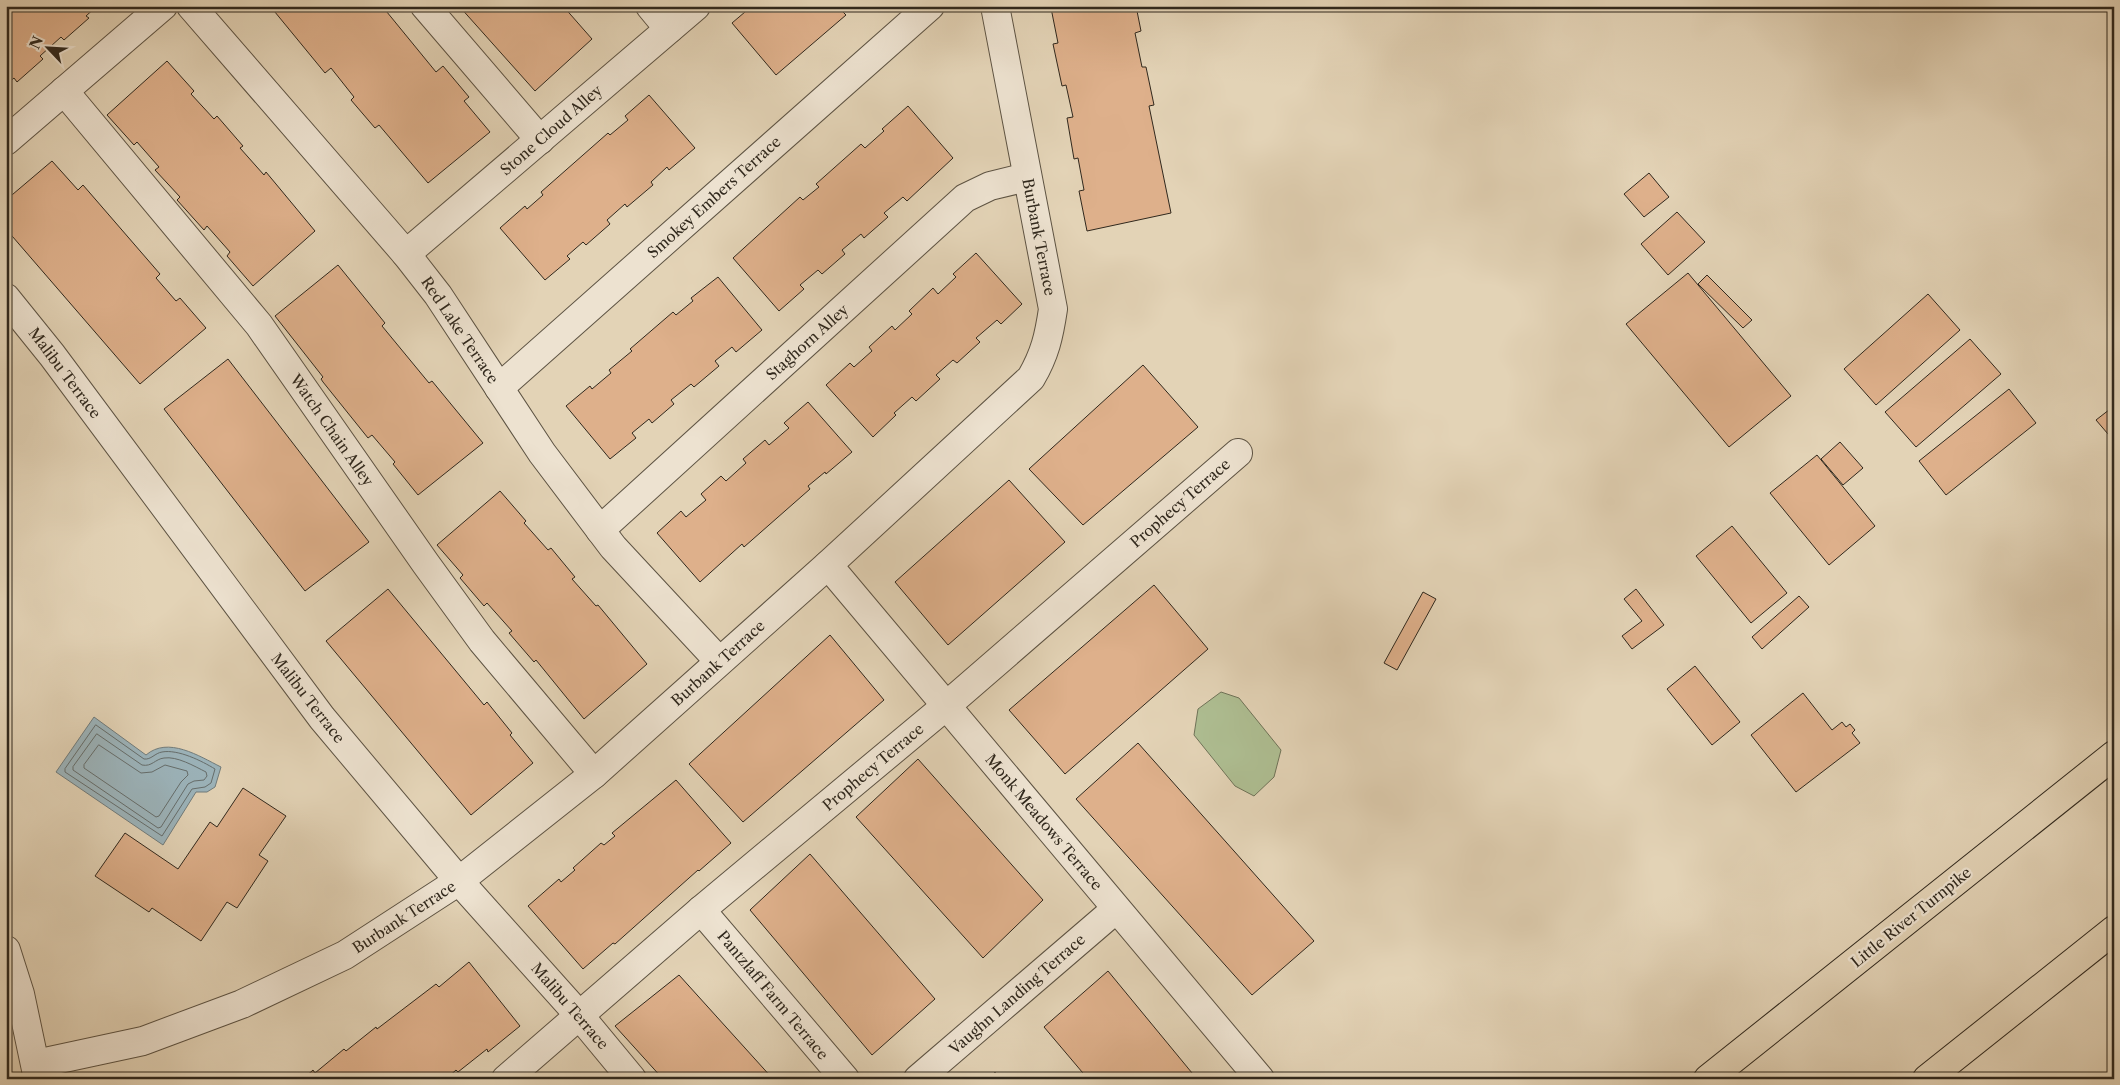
<svg xmlns="http://www.w3.org/2000/svg" width="2120" height="1085" font-family="'Libre Caslon Text',serif">
	<style>
		.green { fill: #aebe92; stroke: #6f7358 }
		.water { fill: #9cb4bb; stroke: #717c7c }
		.lines { fill: none; stroke-linecap: round; stroke-linejoin: round }
		.shore { stroke: #666e6c; stroke-width: 1 }
		.building { fill: #deb08b; stroke: #30281d }
		.minor-casing { stroke: #5d5343; stroke-width: 30 }
		.highway-casing { stroke: #30281d; stroke-width: 30 }
		.minor { stroke: #ede2d0; stroke-width: 28 }
		.highway { stroke: #e3d3b6; stroke-width: 28 }
		.labels { text-anchor: middle; dominant-baseline: central; stroke-width: 4.5; stroke-linejoin: round; paint-order: stroke }
		.street-label { font-size: 15px; fill: #30281d; stroke: #ede2d0 }
	</style>
	<rect width="100%" height="100%" fill="#e3d3b6"/>
	<filter id="stains"><feTurbulence type="fractalNoise" baseFrequency=".004" numOctaves="4"/><feColorMatrix values="0 0 0 0 .2 0 0 0 0 .09 0 0 0 0 .02 0 0 0 .5 -.17"/></filter>
	<radialGradient id="worn" r=".72"><stop offset=".6" stop-color="#630" stop-opacity="0"/><stop offset="1" stop-color="#630" stop-opacity=".3"/></radialGradient>
	<polygon class="green" points="1221,692 1239,698 1281,750 1274,777 1254,796 1235,786 1194,735 1198,709"/>
	<path class="water" d="M94 717 146 755C168 736 199 756 221 767L215 787 207 792H196L163 845 56 772Z"/>
	<g class="lines">
		<g class="shore">
			<path d="M96 725 144 759C151 760 155 753 162 752 178 749 202 761 215 769L211 783 205 787 192 789 162 836 65 772V769Z"/>
			<path d="M97 734 142 765C152 767 155 759 164 758 177 756 194 766 206 772L207 776 204 780 194 781 188 784 161 827 158 828 73 770V767Z"/>
			<polygon points="99,745 141,773 152,772 165,765 187,771 188,775 181,782 159,816 156,817 84,768 84,765"/>
		</g>
	</g>
	<g class="building">
		<polygon points="6,6 97,6 86,16 89,18 64,40 61,37 40,56 43,59 17,82 14,78 6,85"/>
		<polygon points="270,6 382,6 436,72 443,66 469,97 464,101 490,132 428,183 379,125 375,128 351,100 354,97 331,68 325,73"/>
		<polygon points="459,6 563,6 592,39 535,91"/>
		<polygon points="752,6 847,6 842,11 846,15 776,75 732,23"/>
		<polygon points="1062,6 1136,6 1141,31 1135,33 1142,67 1146,67 1154,105 1149,106 1171,213 1087,231 1079,191 1084,190 1078,158 1074,159 1067,118 1073,117 1066,85 1062,86 1053,44 1058,43 1051,8"/>
		<polygon points="167,61 194,91 191,94 214,119 217,116 243,146 240,148 264,175 266,172 315,231 253,286 227,256 230,252 207,226 204,230 177,200 180,197 155,170 159,167 137,142 134,145 107,115"/>
		<polygon points="649,95 695,148 669,170 667,167 651,182 653,185 627,207 625,204 607,220 610,224 586,245 583,242 567,256 570,259 545,280 500,228 525,206 527,209 543,195 541,192 608,133 610,135 628,120 625,116"/>
		<polygon points="908,106 953,158 907,201 903,197 884,213 888,217 864,238 861,234 842,250 845,254 822,274 818,270 800,285 804,289 779,311 733,258 800,197 803,200 819,187 816,184 861,144 865,148 884,131 882,129"/>
		<polygon points="52,161 78,190 83,185 160,274 156,278 176,301 180,298 206,328 140,384 6,229 6,200"/>
		<polygon points="1649,173 1669,197 1644,217 1624,194"/>
		<polygon points="1677,212 1705,242 1668,275 1641,244"/>
		<polygon points="976,253 1022,304 1001,324 997,320 976,338 980,342 957,363 953,360 936,375 940,379 916,401 912,397 894,413 896,415 873,437 826,385 850,363 854,367 872,351 869,347 892,326 895,330 912,314 909,311 933,288 938,294 956,277 953,274"/>
		<polygon points="338,265 385,323 382,326 429,383 432,381 483,443 418,495 393,464 395,462 372,435 368,438 323,382 321,379 323,377 275,316"/>
		<polygon points="1688,273 1791,396 1729,447 1626,324"/>
		<polygon points="1707,275 1752,320 1743,328 1698,284"/>
		<polygon points="718,277 762,330 736,352 732,347 715,361 719,366 694,387 691,384 671,400 674,404 652,423 649,419 632,433 636,438 610,459 566,406 590,386 592,389 611,373 609,370 632,351 630,349 673,312 676,315 693,301 691,298"/>
		<polygon points="1928,294 1960,330 1876,405 1844,369"/>
		<polygon points="1970,339 2001,374 1916,447 1885,412"/>
		<polygon points="228,359 369,542 305,591 164,409"/>
		<polygon points="1143,365 1198,427 1083,525 1029,469"/>
		<polygon points="2009,389 2036,423 1946,495 1919,461"/>
		<polygon points="808,402 852,452 826,474 825,472 808,486 810,489 744,547 742,544 700,582 657,533 681,511 686,517 706,500 701,494 721,476 726,481 746,463 743,459 765,440 769,445 789,428 784,423"/>
		<polygon points="2114,406 2114,441 2096,420"/>
		<polygon points="1840,442 1863,468 1843,485 1821,459"/>
		<polygon points="1817,455 1875,526 1829,565 1770,493"/>
		<polygon points="1009,480 1065,542 948,645 895,582"/>
		<polygon points="500,491 526,521 524,523 548,550 551,548 575,577 572,579 596,606 598,605 647,664 584,719 536,660 534,662 509,633 512,631 487,603 484,606 460,578 463,575 437,545"/>
		<polygon points="1732,526 1787,593 1751,623 1696,556"/>
		<polygon points="1154,585 1208,649 1065,774 1009,710"/>
		<polygon points="388,589 484,705 487,702 512,733 510,735 533,763 471,815 326,641"/>
		<polygon points="1636,589 1664,625 1632,649 1622,636 1642,621 1624,599"/>
		<polygon points="1423,592 1436,599 1397,670 1384,663"/>
		<polygon points="1799,596 1809,607 1762,649 1752,637"/>
		<polygon points="830,635 884,700 743,822 689,764"/>
		<polygon points="1695,666 1740,722 1712,745 1667,689"/>
		<polygon points="1803,693 1832,730 1842,722 1846,727 1850,724 1855,730 1852,733 1860,743 1796,792 1751,735"/>
		<polygon points="1138,743 1314,941 1252,995 1076,799"/>
		<polygon points="918,759 1043,900 983,958 856,817"/>
		<polygon points="676,780 731,843 699,871 698,870 615,944 613,943 583,969 528,906 559,879 561,882 575,870 573,868 601,843 604,845 615,836 612,833"/>
		<polygon points="243,788 286,816 259,855 268,861 237,908 227,902 201,941 152,908 149,912 95,876 125,833 178,869 210,822 217,827"/>
		<polygon points="810,854 935,999 872,1055 750,910"/>
		<polygon points="469,962 520,1026 488,1052 487,1049 458,1072 456,1070 446,1079 303,1079 313,1070 315,1073 344,1049 346,1051 376,1027 377,1029 436,984 439,987"/>
		<polygon points="1108,971 1197,1079 1088,1079 1044,1027"/>
		<polygon points="679,975 773,1079 663,1079 615,1026"/>
		<polygon points="995,1072 1001,1079 988,1079"/>
	</g>
	<g class="lines">
		<g class="minor-casing">
			<g id="minor">
				<polyline points="191,6 406,254 438,295 542,453 613,547 719,661"/>
				<polyline points="425,6 540,140"/>
				<polyline points="650,6 669,29"/>
				<polyline points="64,91 259,325 426,564 482,641 594,774"/>
				<polyline points="6,141 163,6"/>
				<polyline points="406,254 696,6"/>
				<polyline points="6,298 52,355 322,718 459,881 579,1015 632,1079"/>
				<polyline points="499,388 930,6"/>
				<polyline points="600,530 965,198 990,186 1027,177"/>
				<polyline points="828,565 1260,1079"/>
				<polyline points="701,910 845,1079"/>
				<polyline points="6,950 20,994 38,1079"/>
				<path d="M36 1064 143 1041 242 1004 345 955 459 881 594 774 828 565 1031 378C1045 354 1049 336 1053 309L995 6"/>
				<polyline points="506,1079 701,910 946,706 1238,453"/>
				<polyline points="918,1079 1116,909"/>
			</g>
		</g>
		<g class="highway-casing">
			<g id="highway">
				<polyline points="1708,1079 2114,755"/>
				<polyline points="1927,1079 2114,930"/>
			</g>
		</g>
		<use href="#minor" class="minor"/>
		<use href="#highway" class="highway"/>
	</g>
	<g class="labels">
		<g class="street-label">
			<text transform="translate(551 130) rotate(-41)">Stone Cloud Alley</text>
			<text transform="translate(714 197) rotate(-42)">Smokey Embers Terrace</text>
			<text transform="translate(1039 237) rotate(79)">Burbank Terrace</text>
			<text transform="translate(460 330) rotate(56)">Red Lake Terrace</text>
			<text transform="translate(807 342) rotate(-42)">Staghorn Alley</text>
			<text transform="translate(65 373) rotate(53)">Malibu Terrace</text>
			<text transform="translate(332 430) rotate(55)">Watch Chain Alley</text>
			<text transform="translate(1180 503) rotate(-41)">Prophecy Terrace</text>
			<text transform="translate(718 663) rotate(-42)">Burbank Terrace</text>
			<text transform="translate(308 698) rotate(52)">Malibu Terrace</text>
			<text transform="translate(873 767) rotate(-40)">Prophecy Terrace</text>
			<text transform="translate(1044 822) rotate(50)">Monk Meadows Terrace</text>
			<text transform="translate(404 917) rotate(-33)">Burbank Terrace</text>
			<text transform="translate(1911 917) rotate(-39)">Little River Turnpike</text>
			<text transform="translate(1017 994) rotate(-41)">Vaughn Landing Terrace</text>
			<text transform="translate(773 995) rotate(50)">Pantzlaff Farm Terrace</text>
			<text transform="translate(570 1006) rotate(49)">Malibu Terrace</text>
		</g>
	</g>
	<rect width="2120" height="1085" fill="none" stroke="#e3d3b6" stroke-width="25"/>
	<rect x="8" y="8" width="2105" height="1070" fill="none" stroke="#30281d" stroke-width="2.5"/>
	<rect x="12" y="12" width="2095" height="1060" fill="none" stroke="#30281d"/>
	<g transform="translate(48 48) rotate(295)" stroke="#ede2d0" stroke-width="4" paint-order="stroke">
	<path d="M0-4L9 19L0 12L-9 19Z" fill="#30281d"/>
	<text y="-8" font-size="14" font-weight="bold" text-anchor="middle" fill="#30281d">N</text>
	</g>
	<rect width="100%" height="100%" filter="url(#stains)"/>
	<rect width="100%" height="100%" fill="url(#worn)"/>
</svg>
